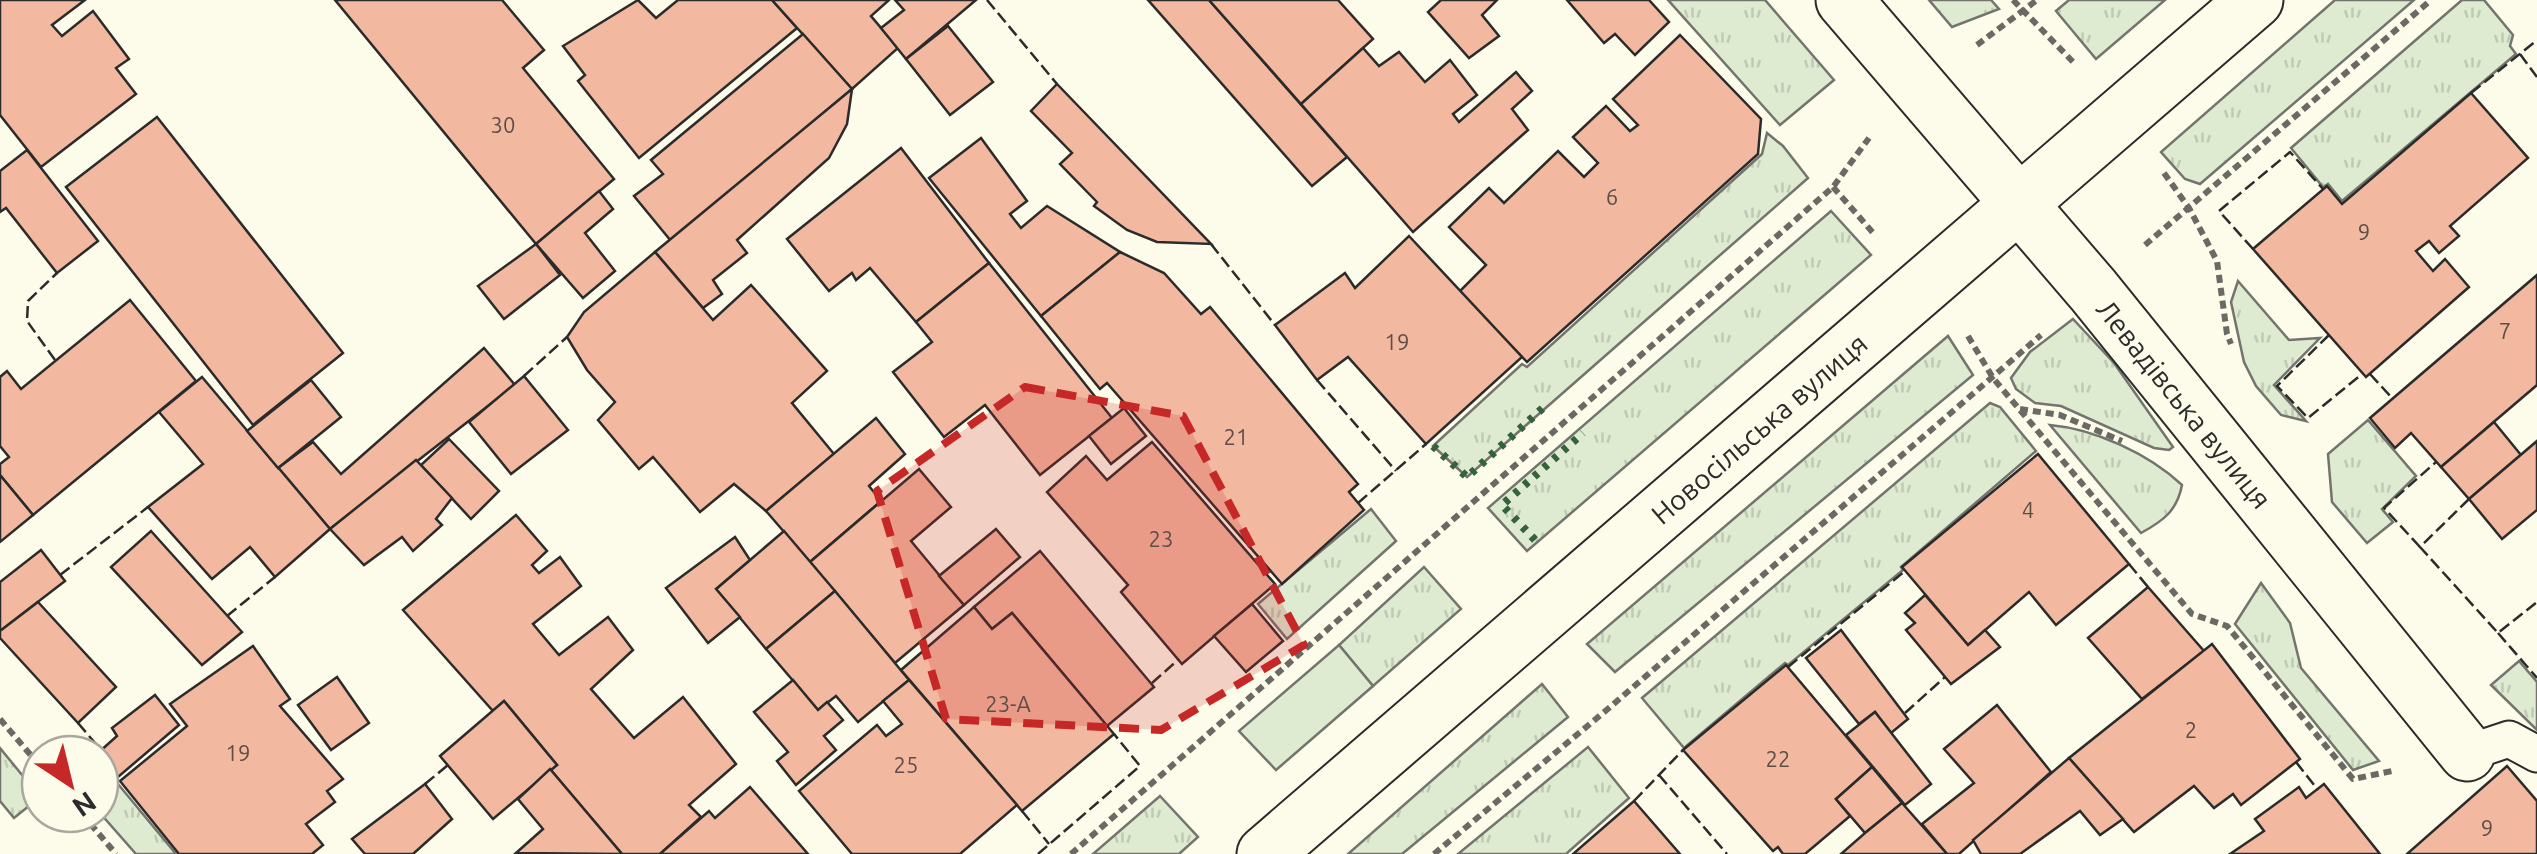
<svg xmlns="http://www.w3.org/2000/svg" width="2537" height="854" font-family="Ubuntu,sans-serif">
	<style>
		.grass { fill: url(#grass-tufts); stroke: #74746e; stroke-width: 2.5 }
		.green { fill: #deebd1; stroke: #74746e; stroke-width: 2.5 }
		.building { fill: #f2b8a0; stroke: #2b2b2b; stroke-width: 2.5 }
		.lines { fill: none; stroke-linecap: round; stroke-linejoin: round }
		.lane-casing { stroke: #2b2b2b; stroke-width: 39 }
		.street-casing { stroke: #2b2b2b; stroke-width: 59 }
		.path { stroke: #6a6964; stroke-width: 6; stroke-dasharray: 8 5; stroke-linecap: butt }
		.lane { stroke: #fdfbea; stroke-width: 35 }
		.street { stroke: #fdfbea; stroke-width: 55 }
		.hedge { stroke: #34623c; stroke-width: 8; stroke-dasharray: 5 8; stroke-linecap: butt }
		.fence { stroke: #2b2b2b; stroke-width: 2.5; stroke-dasharray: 12 5; stroke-linecap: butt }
		.marked { fill: #c62828; fill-opacity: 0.2; stroke: #c62828; stroke-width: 8; stroke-dasharray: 20 12; stroke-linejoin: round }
		.labels { text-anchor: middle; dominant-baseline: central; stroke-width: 8; stroke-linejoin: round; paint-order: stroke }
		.number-label { font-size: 22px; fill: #5d4e48 }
		.street-label { font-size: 28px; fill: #2b2b2b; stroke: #fdfbea }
	</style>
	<defs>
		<pattern id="grass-tufts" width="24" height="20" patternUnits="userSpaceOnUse" patternTransform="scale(2.5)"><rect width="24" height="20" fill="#deebd1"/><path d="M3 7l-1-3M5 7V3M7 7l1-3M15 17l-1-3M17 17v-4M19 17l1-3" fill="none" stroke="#bfcab4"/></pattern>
	</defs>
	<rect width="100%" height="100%" fill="#fdfbea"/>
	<g class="grass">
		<polygon points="1668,0 1765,0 1834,80 1780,125"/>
		<polygon points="1929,0 1991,0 1999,9 1952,27"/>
		<polygon points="2069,0 2165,0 2096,59 2056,11"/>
		<polygon points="2335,0 2414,0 2200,184 2185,179 2161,152"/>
		<polygon points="2462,0 2484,0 2513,35 2510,46 2516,54 2342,201 2328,184 2323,187 2291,148"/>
		<polygon points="1767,133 1783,146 1808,178 1467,477 1433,446 1522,364 1527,367 1762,154"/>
		<polygon points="1831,211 1871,255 1527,551 1488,508"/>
		<polygon points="2238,281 2289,340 2320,338 2274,385 2306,421 2281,415 2256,386 2244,362 2231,302"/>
		<polygon points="2073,319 2114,363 2173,447 2169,450 2154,448 2061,406 2035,403 2016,389 2011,378 2030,352"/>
		<polygon points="1948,336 1973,375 1615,672 1587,644"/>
		<polygon points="1990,403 2000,407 2036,451 1901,567 1903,570 1788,665 1785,663 1684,748 1642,698"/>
		<polygon points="2368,420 2416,476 2382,509 2393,522 2367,543 2332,502 2328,454"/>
		<path d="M2050 425C2095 429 2149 454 2182 485 2177 511 2163 521 2141 533Z"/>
		<polygon points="1371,509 1396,541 1287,639 1258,604"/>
		<polygon points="1424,567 1461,609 1373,686 1339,645"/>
		<polygon points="2261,583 2290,623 2301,668 2379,761 2353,770 2235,624"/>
		<polygon points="2519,661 2537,682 2537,730 2491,685"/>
		<polygon points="1542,684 1568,717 1402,854 1348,854"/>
		<polygon points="1588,747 1629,798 1566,854 1458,854"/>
		<polygon points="0,748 40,797 14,818 0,801"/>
		<polygon points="118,784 176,854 136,854 100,813 100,800"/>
		<polygon points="1160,796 1198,837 1179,854 1093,854"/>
	</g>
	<polygon class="green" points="1339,645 1373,686 1276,770 1239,731"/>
	<g class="building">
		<polygon points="0,0 85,0 52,25 62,36 93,11 129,59 116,68 136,94 41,167 0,115"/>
		<polygon points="335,0 502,0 544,50 523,68 614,179 536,244"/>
		<polygon points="638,0 656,18 678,0 772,0 797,28 639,158 578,81 585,75 563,46"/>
		<polygon points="772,0 889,0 871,16 898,48 852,89"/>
		<polygon points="895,0 976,0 906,59 881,28 904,10"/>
		<polygon points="1148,0 1209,0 1347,157 1312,186"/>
		<polygon points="1209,0 1338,0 1373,39 1301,104"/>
		<polygon points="1441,0 1497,0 1482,15 1499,36 1469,58 1428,12"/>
		<polygon points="1567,0 1649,0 1669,22 1635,55 1615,34 1604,43"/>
		<polygon points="948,26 993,82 950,115 906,59"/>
		<polygon points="803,34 852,89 671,241 634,196 663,174 651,160"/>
		<polygon points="1680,35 1761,119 1758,154 1527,362 1459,292 1486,265 1449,227 1489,188 1504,203 1558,151 1584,177 1598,163 1573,137 1606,106 1630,131 1638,125 1613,99"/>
		<polygon points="1363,48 1379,66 1399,52 1425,82 1450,60 1477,95 1453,114 1459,122 1516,72 1532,91 1512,109 1528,130 1413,232 1301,104"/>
		<polygon points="1057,84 1211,244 1157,242 1127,230 1094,206 1097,202 1060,164 1072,153 1031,111"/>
		<polygon points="852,89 847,124 829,158 737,240 747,253 713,280 722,294 703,308 655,252"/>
		<polygon points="2471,93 2528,158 2450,226 2459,236 2439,253 2429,241 2416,251 2433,271 2445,259 2469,287 2366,377 2253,249 2327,186 2342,204"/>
		<polygon points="157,117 343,353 253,425 66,187"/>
		<polygon points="981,138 1027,201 1010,214 1021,228 1047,206 1120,252 1041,316 929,178"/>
		<polygon points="901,148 989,263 916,322 870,268 856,280 852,273 829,291 787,239"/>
		<polygon points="27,150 98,241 57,273 6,208 0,212 0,171"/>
		<polygon points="599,191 613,209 585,233 615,271 583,298 536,244"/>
		<polygon points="1409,236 1522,357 1426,444 1348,357 1317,380 1275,325 1345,273 1355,288"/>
		<polygon points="536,244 560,275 504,319 478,286"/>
		<polygon points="655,252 713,320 751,285 827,371 792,403 834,454 766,511 734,484 700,512 653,457 639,469 598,420 615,402 587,370 567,337 584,312"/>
		<polygon points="1120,252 1164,273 1201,314 1210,307 1358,484 1349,492 1364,510 1282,584 1107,383 1100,389 1041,316"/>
		<polygon points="989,263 1112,418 1040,475 985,405 944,437 893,372 932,342 916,322"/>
		<polygon points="2537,275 2537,385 2441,467 2411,433 2395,448 2370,418"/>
		<polygon points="130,300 196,381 33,515 0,475 0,464 9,457 0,446 0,377 7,371 21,389"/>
		<polygon points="484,348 515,385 330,529 278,468 313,442 341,474"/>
		<polygon points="524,376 568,430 511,474 469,422"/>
		<polygon points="202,377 330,529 275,577 250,547 212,579 148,507 203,464 159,412"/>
		<polygon points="311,380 341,417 278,468 247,431"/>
		<polygon points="1124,408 1146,436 1111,464 1089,436"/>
		<polygon points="876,418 905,454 869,486 881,501 810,562 766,511"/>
		<polygon points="2494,422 2521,455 2469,499 2441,467"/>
		<polygon points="449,439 499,491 471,519 421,465"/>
		<polygon points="2537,441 2537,510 2502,539 2469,499"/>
		<polygon points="1152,442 1275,584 1182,664 1121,592 1128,585 1047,492 1086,456 1107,480"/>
		<polygon points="2038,454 2129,564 2056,625 2029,592 1968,645 1902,567"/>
		<polygon points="416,460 452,498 436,519 442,525 413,551 402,537 364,565 330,529"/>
		<polygon points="919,469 951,507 911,541 964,605 895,663 810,562"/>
		<polygon points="0,475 33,515 0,542"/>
		<polygon points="516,515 547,551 532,565 539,573 560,557 581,586 533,624 559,655 608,617 633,650 591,689 634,738 683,697 736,764 689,805 701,817 660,854 622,854 550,769 557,765 504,701 493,711 403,610"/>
		<polygon points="996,529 1020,557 964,605 939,576"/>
		<polygon points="151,531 242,632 202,665 111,567"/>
		<polygon points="784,531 835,591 766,649 716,589"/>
		<polygon points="735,537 750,560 716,589 740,617 708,643 666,588"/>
		<polygon points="41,550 65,581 0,631 0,582"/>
		<polygon points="1040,551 1154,687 1107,726 1012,613 992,629 974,607"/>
		<polygon points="2148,587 2204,651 2142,699 2088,638"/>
		<polygon points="835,591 909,680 858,722 836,696 818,710 766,649"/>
		<polygon points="1925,595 1968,645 1985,630 2000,647 1951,684 1906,630 1915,623 1905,613"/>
		<polygon points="38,602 116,687 78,723 0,638 0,631"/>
		<polygon points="1252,604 1283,641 1246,672 1214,636"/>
		<polygon points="974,607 992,629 1012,613 1114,734 1022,811 901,670"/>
		<polygon points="1841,630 1908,719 1891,733 1875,712 1859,724 1806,658"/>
		<polygon points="2212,644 2300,759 2241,805 2233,794 2214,808 2194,786 2134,832 2069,758"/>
		<polygon points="253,646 290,699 280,706 343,779 327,791 335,802 306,824 323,845 312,854 179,854 120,781 187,726 170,704"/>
		<polygon points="1786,665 1872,767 1836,799 1850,816 1805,854 1783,854 1778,847 1773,851 1683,750"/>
		<polygon points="337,677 369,723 331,750 298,705"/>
		<polygon points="793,680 818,710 827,702 843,720 824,736 836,750 796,785 777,761 788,752 754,712"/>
		<polygon points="909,680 1017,805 960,854 852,854 799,791 877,725 886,736 902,724 883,701"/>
		<polygon points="155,695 179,725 118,777 98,753 117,736 112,728"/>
		<polygon points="504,701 557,765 493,819 440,756"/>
		<polygon points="1997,705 2051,772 1959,854 1947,854 1922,824 1974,783 1944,749"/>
		<polygon points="1875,712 1931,784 1905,805 1846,735"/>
		<polygon points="2069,758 2123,819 2100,835 2080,811 2020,854 1981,854 1973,840"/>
		<polygon points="2507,766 2537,801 2537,854 2407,854"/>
		<polygon points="1872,767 1902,803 1865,833 1836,799"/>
		<polygon points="550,769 622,854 516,853 543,829 518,799"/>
		<polygon points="425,784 452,819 413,854 365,854 352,839"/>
		<polygon points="2324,784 2380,854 2230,854 2264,831 2255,819 2299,787 2306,798"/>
		<polygon points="750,787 808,854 660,854 709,811 715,818"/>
		<polygon points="1634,801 1680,854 1573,854"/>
		<polygon points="1902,803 1947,854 1841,854 1865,833"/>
	</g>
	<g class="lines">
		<g class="lane-casing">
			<polyline id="lane" points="2467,753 2509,739 2537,754"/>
		</g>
		<g class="street-casing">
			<g id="street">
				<path id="s1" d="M1844 0 2093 290 2467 753"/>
				<path id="s2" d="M1265 854 2255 0"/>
			</g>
		</g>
		<g class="path">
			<polyline points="2013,0 2074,63"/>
			<polyline points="1977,45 2037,0"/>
			<polyline points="2164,173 2189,208 2217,261 2227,334 2231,344"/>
			<polyline points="1833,187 1875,235"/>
			<polyline points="2145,245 2431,0"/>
			<polyline points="1968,336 1993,378 2192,614 2227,626 2353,779 2392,771"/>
			<polyline points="2020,409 2060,415 2122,441"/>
			<polyline points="0,719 40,766"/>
			<polyline points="82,814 116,854"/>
			<polyline points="1071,854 1833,187 1869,138"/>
			<polyline points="1434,854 1609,708 2041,335"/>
		</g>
		<use href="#lane" class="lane"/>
		<use href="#street" class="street"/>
		<g class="hedge">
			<polyline points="1433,446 1467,477 1545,406"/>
			<polyline points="1535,540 1502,505 1583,433"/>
		</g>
		<g class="fence">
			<polyline points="987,0 1057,84"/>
			<polyline points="2520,54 2537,77"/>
			<polyline points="2471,93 2536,41"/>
			<polyline points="1211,244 1275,325"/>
			<polyline points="2253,249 2219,211 2290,152 2323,189"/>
			<polyline points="2329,335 2277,386 2308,418 2362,374"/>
			<polyline points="55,360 27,321 28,301 57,273"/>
			<polyline points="2370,374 2393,399"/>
			<polyline points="524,376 567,337"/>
			<polyline points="1317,380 1396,471"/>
			<polyline points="2469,499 2420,547 2498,633 2537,602"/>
			<polyline points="1358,503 1426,444"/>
			<polyline points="2420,547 2384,508 2436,462"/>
			<polyline points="2129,564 2148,587"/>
			<polyline points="60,575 148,507"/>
			<polyline points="227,616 275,577"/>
			<polyline points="2498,633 2537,678"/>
			<polyline points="1788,667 1905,571"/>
			<polyline points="1152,683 1179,659"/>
			<polyline points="1905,713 1945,677"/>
			<polyline points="78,723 101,750"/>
			<polyline points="2296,762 2318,790"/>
			<polyline points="1659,775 1727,854"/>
			<polyline points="425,784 448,765"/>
			<polyline points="1634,801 1683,750"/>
			<polyline points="1022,811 1049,844"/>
			<polyline points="1038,854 1140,766 1114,734"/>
		</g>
	</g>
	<path class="marked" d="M1025 387 1183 416 1304 645 1161 730 946 719 877 491Z"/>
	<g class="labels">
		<g class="number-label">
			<text x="503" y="124">30</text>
			<text x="1612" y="196">6</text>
			<text x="2364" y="231">9</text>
			<text x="2505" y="330">7</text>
			<text x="1397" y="341">19</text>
			<text x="1236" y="436">21</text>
			<text x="2028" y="509">4</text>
			<text x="1161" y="538">23</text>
			<text x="1008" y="703">23-А</text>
			<text x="2191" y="729">2</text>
			<text x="238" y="752">19</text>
			<text x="1778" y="758">22</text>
			<text x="906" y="764">25</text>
			<text x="2487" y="827">9</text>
		</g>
		<g class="street-label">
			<text stroke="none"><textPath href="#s1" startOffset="528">Левадівська вулиця</textPath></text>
			<text stroke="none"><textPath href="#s2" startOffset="652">Новосільська вулиця</textPath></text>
		</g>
	</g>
	<g transform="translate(70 784) rotate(145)"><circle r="48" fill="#fdfbea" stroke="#a9a89e" stroke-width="2.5"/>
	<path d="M0-8L18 38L0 25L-18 38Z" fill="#c62828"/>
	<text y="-15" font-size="28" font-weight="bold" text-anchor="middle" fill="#2b2b2b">N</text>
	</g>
</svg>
